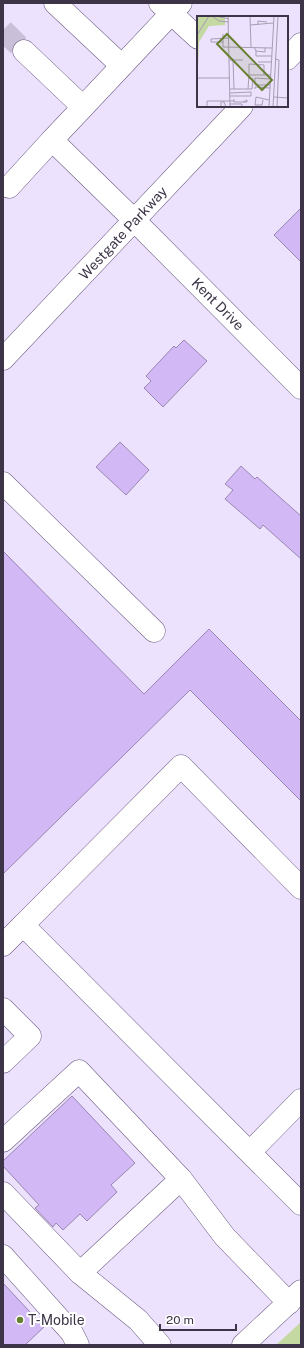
<svg xmlns="http://www.w3.org/2000/svg" width="304" height="1348" font-family="'Public Sans',sans-serif">
	<style>
		.green { fill: #c4d8a1 }
		.building { fill: #d2b8f4; stroke: #9987b1 }
		.lines { fill: none; stroke-linecap: round; stroke-linejoin: round }
		.minor-tunnel { stroke: #cabfd9; stroke-width: 22; stroke-dasharray: 22 11; stroke-linecap: butt }
		.minor-casing { stroke: #6d5c82; stroke-width: 23 }
		.major-casing { stroke: #6d5c82; stroke-width: 23 }
		.highway-casing { stroke: #6d5c82; stroke-width: 23 }
		.minor { stroke: #fff; stroke-width: 22 }
		.major { stroke: #fff; stroke-width: 22 }
		.highway { stroke: #fff; stroke-width: 22 }
		.poi-dot { fill: #677f31; stroke: #fff; stroke-width: 1.5 }
		.labels { text-anchor: middle; dominant-baseline: central; stroke-width: 4; stroke-linejoin: round; paint-order: stroke }
		.street-label { font-size: 14px; fill: #3d3547; stroke: #fff }
		.poi-label { font-size: 14px; fill: #3d3547; stroke: #fff; text-anchor: start }
		.inset-road { fill: none; stroke: #a79db4; stroke-width: 1 }
		.view { fill: #677f31; fill-opacity: 0.15; stroke: #677f31; stroke-width: 2 }
		.inset-edge { fill: none; stroke: #3d3547; stroke-width: 2 }
	</style>
	<rect width="100%" height="100%" fill="#ede2fd"/>
	<polygon class="green" points="301,1322 301,1345 276,1345"/>
	<g class="building">
		<polygon points="301,208 301,262 274,235"/>
		<polygon points="184,340 207,361 163,407 144,388 151,381 146,376 174,346 176,348"/>
		<polygon points="120,442 149,470 126,495 96,467"/>
		<polygon points="241,466 255,479 257,477 301,516 301,559 263,525 260,529 225,499 233,490 225,484"/>
		<polygon points="3,551 144,694 209,629 301,721 301,801 190,690 3,874"/>
		<polygon points="72,1096 135,1163 111,1185 117,1192 87,1221 80,1214 63,1230 56,1223 53,1227 35,1208 39,1205 3,1166 3,1161"/>
		<polygon points="3,1283 44,1327 25,1345 3,1345"/>
	</g>
	<g class="lines">
		<polyline class="minor-tunnel" points="3,30 24,51"/>
		<g class="minor-casing">
			<g id="minor">
				<polyline points="55,3 121,65"/>
				<polyline points="160,3 198,38"/>
				<polyline points="181,3 52,140 135,221 301,388"/>
				<polyline points="24,51 83,107"/>
				<polyline points="9,187 52,140"/>
				<polyline points="3,483 154,631"/>
				<polyline points="23,925 181,766 301,888"/>
				<polyline points="3,945 23,925 301,1204"/>
				<polyline points="3,1009 30,1036 3,1062"/>
				<polyline points="3,1141 79,1071 181,1179 225,1237 289,1303"/>
				<polyline points="250,1152 301,1100"/>
				<polyline points="3,1193 80,1273 138,1320 160,1345"/>
				<polyline points="3,1256 72,1333 78,1345"/>
				<polyline points="80,1273 181,1179"/>
			</g>
		</g>
		<g class="major-casing">
			<g id="major">
				<polyline points="287,59 301,44"/>
				<polyline points="3,359 242,106"/>
			</g>
		</g>
		<g class="highway-casing">
			<polyline id="highway" points="243,1345 301,1291"/>
		</g>
		<use href="#minor" class="minor"/>
		<use href="#major" class="major"/>
		<use href="#highway" class="highway"/>
	</g>
	<circle class="poi-dot" cx="20" cy="1320" r="4"/>
	<g class="labels">
		<g class="street-label">
			<text transform="translate(123 233) rotate(-47)">Westgate Parkway</text>
			<text transform="translate(218 304) rotate(45)">Kent Drive</text>
		</g>
		<g class="poi-label">
			<text x="28" y="1320">T-Mobile</text>
		</g>
	</g>
	<g transform="translate(197 16)">
		<rect width="91" height="91" fill="#ede2fd"/>
		<path d="M0 0H28V9L12 10 2 26V52Z" fill="#c4d8a1"/>
		<path class="inset-road" d="M15 0 22 5 32 6M19 0 32 3M31 0 33 91M53 0 54 31M53 9 76 7M61 9V5L70 6M26 18V31L75 32M0 19 12 0M26 26H14V23L32 22M57 31 59 35 68 36V32M59 35V40H75M78 43 82 44 80 91M32 44H46M36 44 37 73M61 46H74M52 59V48L67 49V59M0 62H32M73 69H58V62L73 63M33 73H51L52 59H74M51 73H55L56 63 51 62M58 73V71L73 72M33 77 54 76V80H33M77 81 91 82M66 84 65 89H58L59 81 72 84M37 85V86H50V84L46 86M33 88H45V91M10 91V85H37V83M24 91V86H27L29 91M72 91 77 0M76 91 81 0"/>
		<path class="view" d="M30 18 75 64 65 74 20 28Z"/>
		<rect width="91" height="91" class="inset-edge"/>
	</g>
	<rect width="304" height="1348" fill="none" stroke="#3d3547" stroke-width="8"/>
	<path d="M160 1324v6h76v-6" fill="none" stroke="#3d3547" stroke-width="2"/>
	<text x="166" y="1324" font-size="12" fill="#3d3547" stroke="#ffffff" stroke-width="3" paint-order="stroke">20 m</text>
</svg>
